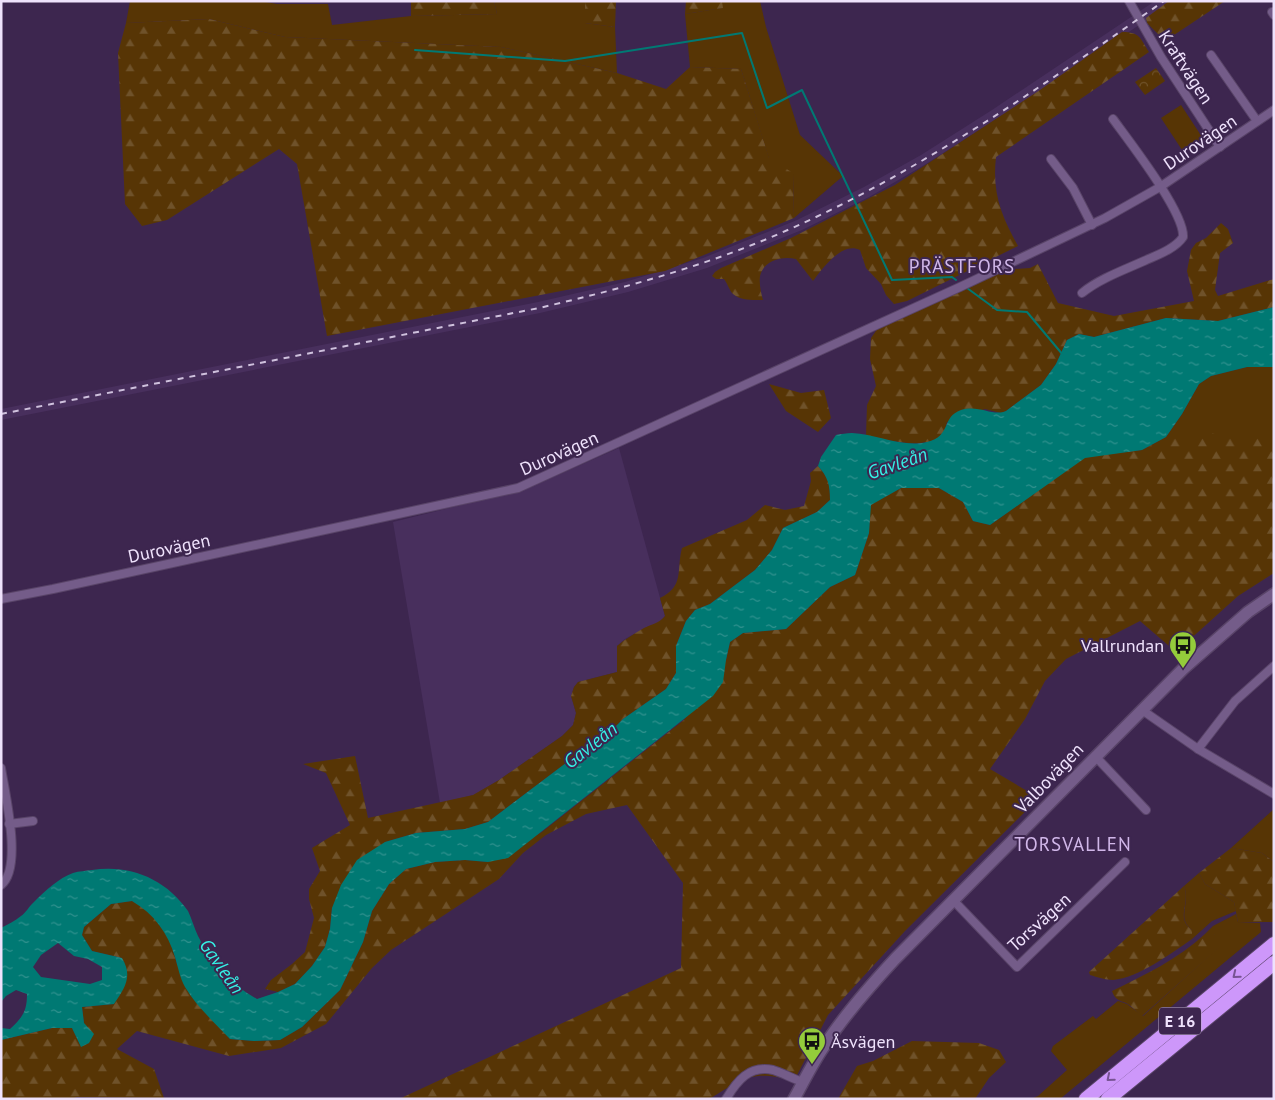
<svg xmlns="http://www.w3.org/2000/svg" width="1275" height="1100" font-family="'PT Sans',sans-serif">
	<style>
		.built { fill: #482f5d }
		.grass { fill: #573505 }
		.forest { fill: url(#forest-firs) }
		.park { fill: url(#park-crowns) }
		.water { fill: url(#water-ripples); fill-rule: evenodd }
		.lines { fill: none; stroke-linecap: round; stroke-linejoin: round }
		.stream { stroke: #007973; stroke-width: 2 }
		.street-casing { stroke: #594468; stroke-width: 10 }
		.secondary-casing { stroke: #594468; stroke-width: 14 }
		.highway-casing { stroke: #594468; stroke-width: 16 }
		.street { stroke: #745c89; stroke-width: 8 }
		.secondary { stroke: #745c89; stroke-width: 11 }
		.highway { stroke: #cd97fa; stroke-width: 14 }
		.rail { stroke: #cfc1dd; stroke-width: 2; stroke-dasharray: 6 6; stroke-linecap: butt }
		.oneway { stroke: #775393 }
		.labels { text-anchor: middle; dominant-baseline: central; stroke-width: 4; stroke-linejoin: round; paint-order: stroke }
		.shield { fill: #3d264f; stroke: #baaac8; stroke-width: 1 }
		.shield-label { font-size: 16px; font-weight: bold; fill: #efe2fc }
		.street-label { font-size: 18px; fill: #efe2fc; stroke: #3d264f }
		.poi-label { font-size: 18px; fill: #efe2fc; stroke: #3d264f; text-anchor: end }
		.neighbourhood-label { font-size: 19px; letter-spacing: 1px; fill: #d1b7e9; stroke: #3d264f }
		.water-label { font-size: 19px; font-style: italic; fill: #34f2e6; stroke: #3d264f }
	</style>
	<defs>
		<pattern id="forest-firs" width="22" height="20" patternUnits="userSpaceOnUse" patternTransform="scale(1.25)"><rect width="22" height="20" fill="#573505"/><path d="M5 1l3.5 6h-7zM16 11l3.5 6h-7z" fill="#6f522a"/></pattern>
		<pattern id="park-crowns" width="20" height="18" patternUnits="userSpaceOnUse" patternTransform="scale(1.25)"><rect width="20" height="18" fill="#573505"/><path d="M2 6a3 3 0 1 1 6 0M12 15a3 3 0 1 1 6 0" fill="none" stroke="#6f522a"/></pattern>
		<pattern id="water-ripples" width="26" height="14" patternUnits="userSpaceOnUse" patternTransform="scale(1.25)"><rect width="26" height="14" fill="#007973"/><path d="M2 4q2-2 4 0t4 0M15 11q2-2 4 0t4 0" fill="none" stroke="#32928f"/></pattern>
	</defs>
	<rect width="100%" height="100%" fill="#3d264f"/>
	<g class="built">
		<polygon points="1155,1 1174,1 1088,60 926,164 869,197 802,230 707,268 628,292 540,313 1,420 1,409 538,302 625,282 703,258 797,220 864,187 921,155 992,110"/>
		<polygon points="619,448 665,616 659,623 647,627 625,639 617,646 617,672 578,682 574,687 571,696 576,713 573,725 562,736 499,780 474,795 440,803 393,522 526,489"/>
	</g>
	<g class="grass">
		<polygon points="130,1 260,1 277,4 328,4 332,25 411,16 497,14 494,1 585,1 585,23 615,27 617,73 501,47 285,37 209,19 126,23"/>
		<polygon points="722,1 760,1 766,27 800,135 843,176 794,218 793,174 769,159 741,69 690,67 685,14 722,8"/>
		<polygon points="1181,105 1204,140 1184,153 1161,118"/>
		<polygon points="1247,367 1274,367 1274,462 1166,437 1182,414 1199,384 1211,376"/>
		<polygon points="1274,809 1274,862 1262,853 1231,848"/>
		<path d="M1199 873 1205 884 1234 902 1236 911 1212 921 1192 939V930C1176 918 1191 903 1184 886Z"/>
		<polygon points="1236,914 1238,922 1260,923 1261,932 1060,1099 1031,1099 1038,1096 1067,1070 1051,1051 1053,1046 1093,1016 1096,1019 1118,1001 1127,1004 1143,1016 1221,945 1214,934 1205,934 1213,926"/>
	</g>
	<g class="forest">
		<polygon points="411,1 494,1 497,14 411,16"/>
		<polygon points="585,1 616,1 615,27 585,23"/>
		<polygon points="686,1 722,1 723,8 685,14"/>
		<polygon points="1169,1 1225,1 1165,41 1147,23 1146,18"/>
		<polygon points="209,19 285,37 501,47 617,73 666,89 690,67 741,69 769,158 793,173 794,218 665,271 327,336 297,164 279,149 167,220 142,226 125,204 118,53 126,23"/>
		<path d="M1122 32C1140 32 1140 38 1149 52L996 157C992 193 1001 215 1018 246L907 301 894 304 886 295 881 284 866 268 860 250C842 241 823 268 813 281L796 259C782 256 764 260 760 276 759 284 761 293 763 300 753 300 741 301 733 294 729 290 728 284 724 279H716L712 276 715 272 721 268 791 238 895 185 1040 90Z"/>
		<path d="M1221 223 1228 229 1233 243 1220 253 1215 290 1218 296 1274 279V307L1218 321 1166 318 1094 337 1079 334 1067 340 1056 364 1041 385 1006 411 1001 413 985 409 947 422C946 426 945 430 943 433 929 452 885 439 866 436L867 405 876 386 870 359 871 338 878 328 995 275 1014 269 1030 268 1038 264 1058 303 1114 316 1194 301 1187 271 1191 250 1196 243 1206 238Z"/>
		<polygon points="769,384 801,393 824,390 831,418 818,432 786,411"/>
		<path d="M1209 433 1238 438 1274 436V573L1238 596 1176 652 1140 621 1066 659 1045 681 1025 719 990 769 1039 798 905 931 828 1015 794 1081C752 1069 744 1078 709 1099H399L681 968 683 883 627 805 586 814 546 835 523 853 499 879 391 950 372 968 326 1024 281 1048 229 1056 137 1031 117 1049 154 1069 164 1098 77 1097 71 1099H1V1040L52 1028H72L81 1046 89 1043 84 1023 82 1007 114 1004 122 958 92 951 82 935 84 927 111 904 132 901 146 909 156 920 170 940 177 964 230 1039 254 1041 280 1040 302 1027 340 990 363 942 372 911 389 884 406 869 435 862 465 860 488 862 542 832 684 720 726 660 730 642 743 633 786 629 830 587 855 575 869 533 870 505 901 488H939L963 502 973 521 990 525 1085 457 1142 450 1166 437Z"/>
		<path d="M818 466C829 478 830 484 830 500L817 512 783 528 772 550 755 570 710 604 695 610 686 621 676 646V673L666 689 623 719 609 733 595 741 488 822 465 829 416 833 385 842 332 908 330 929 325 947 312 966 295 984 278 992 265 989 271 980 292 964 305 952 314 918 309 899V889L320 871 312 848 350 825 326 773 303 764 355 756 368 818 473 795 499 780 562 736 573 725 576 713 571 696 574 687 578 682 617 672V646C625 639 634 634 644 628 652 624 658 624 665 616L660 598C685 586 676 570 682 548L747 520 765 505 785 510 804 506 811 481 810 473Z"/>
		<polygon points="1231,848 1262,853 1274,862 1274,922 1238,922 1234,902 1205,884 1199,873"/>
		<path d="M1184 886C1191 903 1175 918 1192 930V939C1172 953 1138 978 1113 980 1106 980 1097 977 1090 975L1089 972Z"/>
		<path d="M1205 934H1214L1222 938V945L1142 1016C1137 1012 1132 1006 1126 1003 1119 1000 1115 1000 1112 991 1145 975 1178 959 1205 934Z"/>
		<polygon points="912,1041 979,1043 999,1050 1006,1062 989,1078 975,1099 838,1099 857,1066 873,1061"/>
	</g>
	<polygon class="park" points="1156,68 1165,81 1145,95 1135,82"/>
	<path class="water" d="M1274 307V367H1247L1211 376 1199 384 1182 414 1166 437 1142 450 1085 458 990 525 973 521 963 502 939 488H901L871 505 869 533 855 575 830 587 786 629 743 633 730 642 726 660 723 682 713 696 508 858 488 862 465 860 435 862 406 869 389 884 372 911 363 942 340 990 302 1027 280 1040 254 1041 230 1039C215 1023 196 1006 185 987 180 978 178 967 175 957 168 933 154 914 132 901L111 904 84 927 82 935 92 951 122 958C133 976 125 988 114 1004L82 1007 84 1023 94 1034 89 1043 81 1047 72 1028H52L1 1040V1028L10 1029C23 1017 27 1011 27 994L16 990 6 996 1 1002V928C8 924 15 921 21 916 26 913 29 906 34 902 45 891 59 878 73 873 79 871 86 871 92 870 130 864 166 879 188 911 192 919 194 928 198 936 211 962 231 985 257 999L278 992 295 984 312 966 325 947 330 929 332 908 341 885 357 860 385 842 416 833 465 829 488 822 595 741 609 733 623 719 666 689 676 673V646L686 621 695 610 710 604 755 570 772 550 783 528 817 512 830 500C830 485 828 477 818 466L821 457 836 435C841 434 847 433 852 433 877 434 902 448 927 442 952 436 941 417 961 410 979 404 993 417 1006 411L1041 385 1056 364 1067 340 1079 334 1094 337 1166 318 1218 321ZM58 943 74 956 88 959 102 967V980L90 984 41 977 33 967 41 955Z"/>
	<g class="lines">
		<g class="stream">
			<polyline points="415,50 565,61 742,33 767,108 802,90 892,280 952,277 956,280"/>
			<polyline points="967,288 997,310 1027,312 1063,355"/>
		</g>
		<g class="street-casing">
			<g id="street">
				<polyline points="1129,1 1161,57 1220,147"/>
				<polyline points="1272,12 1274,15"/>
				<polyline points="1211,55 1257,121"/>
				<polyline points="1051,159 1073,188 1092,225"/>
				<path d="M1082 293C1099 279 1124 270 1144 261 1157 255 1175 249 1183 237 1185 213 1129 141 1113 119"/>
				<polyline points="1,599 53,589 518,488 960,287 1105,218 1160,187 1274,110"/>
				<polyline points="1142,710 1198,749 1274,794"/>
				<polyline points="1198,749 1235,701 1274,666"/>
				<polyline points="1095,756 1146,810"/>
				<path d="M1 768C5 794 23 868 1 885"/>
				<polyline points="9,824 33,821"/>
				<polyline points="953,900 1017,967 1125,862"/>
				<path d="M726 1099C737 1081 749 1065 773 1070 783 1073 793 1079 803 1082"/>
			</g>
		</g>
		<g class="secondary-casing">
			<path id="secondary" d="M794 1099C804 1081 813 1062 825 1045 845 1014 870 986 895 959L1183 669 1248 612 1274 594"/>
		</g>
		<g class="highway-casing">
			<g id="highway">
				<polyline points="1086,1099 1274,944"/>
				<polyline points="1108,1099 1274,963"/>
			</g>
		</g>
		<use href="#street" class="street"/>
		<use href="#secondary" class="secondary"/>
		<use href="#highway" class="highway"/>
		<path class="rail" d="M1 414 539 308C629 287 717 263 801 224 930 165 1048 82 1164 1"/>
	</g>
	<defs><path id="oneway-chevron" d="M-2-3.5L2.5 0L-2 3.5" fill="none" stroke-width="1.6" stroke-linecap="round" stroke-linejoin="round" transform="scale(1.25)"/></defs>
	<g class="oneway">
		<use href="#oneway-chevron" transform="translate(1236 975) rotate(141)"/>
		<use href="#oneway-chevron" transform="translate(1110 1078) rotate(140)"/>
	</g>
	<defs>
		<g id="bus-pin" transform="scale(1.4375)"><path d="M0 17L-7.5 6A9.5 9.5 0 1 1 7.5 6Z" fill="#94cc3b" stroke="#3d264f"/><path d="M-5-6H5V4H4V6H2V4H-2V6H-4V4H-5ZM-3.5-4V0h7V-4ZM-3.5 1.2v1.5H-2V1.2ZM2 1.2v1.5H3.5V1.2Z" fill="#111"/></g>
	</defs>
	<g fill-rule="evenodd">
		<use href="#bus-pin" x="1183" y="645"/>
		<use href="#bus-pin" x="812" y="1041"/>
	</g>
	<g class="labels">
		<rect class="shield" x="1159" y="1007.5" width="42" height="27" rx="4"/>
		<g class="shield-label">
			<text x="1180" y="1021">E 16</text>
		</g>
		<g class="street-label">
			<text transform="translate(1186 67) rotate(57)">Kraftvägen</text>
			<text transform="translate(1200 142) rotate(-34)">Durovägen</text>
			<text transform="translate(559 453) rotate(-24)">Durovägen</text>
			<text transform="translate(169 548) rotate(-12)">Durovägen</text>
			<text transform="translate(1049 778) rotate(-46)">Valbovägen</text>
			<text transform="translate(1039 922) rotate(-42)">Torsvägen</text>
		</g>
		<g class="poi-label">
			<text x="1164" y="645">Vallrundan</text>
			<text x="831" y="1041" text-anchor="start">Åsvägen</text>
		</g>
		<g class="neighbourhood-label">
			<text x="962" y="266">PRÄSTFORS</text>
			<text x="1073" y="844">TORSVALLEN</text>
		</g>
		<g class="water-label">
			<text transform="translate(897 463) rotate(-19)">Gavleån</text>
			<text transform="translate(590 745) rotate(-38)">Gavleån</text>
			<text transform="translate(222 966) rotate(55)">Gavleån</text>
		</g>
	</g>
	<rect width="1275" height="1100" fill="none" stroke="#efe2fc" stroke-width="5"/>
</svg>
